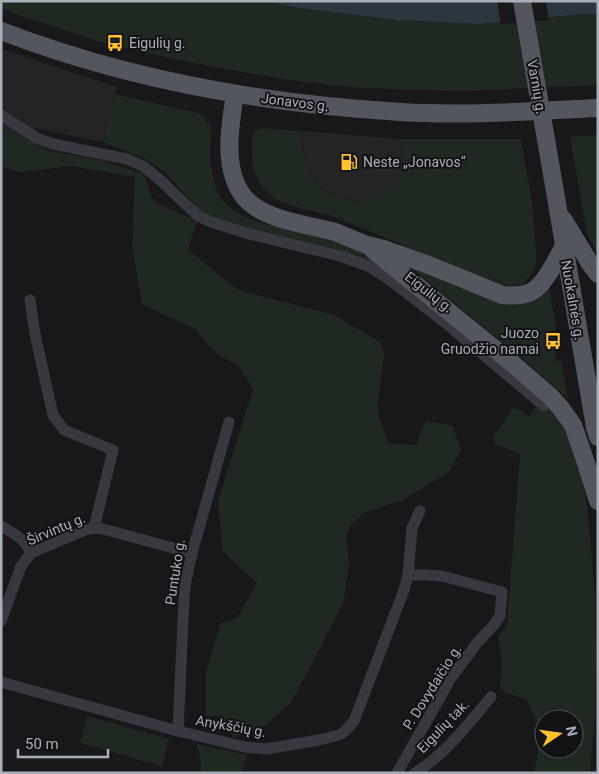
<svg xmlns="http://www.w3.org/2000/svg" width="599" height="774" font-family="Roboto,sans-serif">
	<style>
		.built { fill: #242427 }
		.green { fill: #1f2921; fill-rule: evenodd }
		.water { fill: #2c3640 }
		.pier { fill: #18181a }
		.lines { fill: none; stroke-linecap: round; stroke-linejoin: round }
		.street { stroke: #383940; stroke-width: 11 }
		.primary { stroke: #54565f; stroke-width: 18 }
		.primary-bridge { stroke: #54565f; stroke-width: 18 }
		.labels { text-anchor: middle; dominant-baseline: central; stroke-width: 4; stroke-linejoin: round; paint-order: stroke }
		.poi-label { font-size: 14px; fill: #a9aebb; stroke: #131315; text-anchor: start }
		.street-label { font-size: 14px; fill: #a9aebb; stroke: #131315 }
	</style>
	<rect width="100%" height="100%" fill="#18181a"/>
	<g class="built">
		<polygon points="1,49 117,87 103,142 29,127 1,135"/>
		<polygon points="299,131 403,139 405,173 391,188 376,197 355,201 332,194 319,185 312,177 304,155"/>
	</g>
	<g class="green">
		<polygon points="1,1 267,1 292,7 398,20 478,24 584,14 598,14 598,85 462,91 363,88 328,85 270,77 183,61 141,52 98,41 12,13 1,8"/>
		<path d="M115 94 202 114 208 124H211C212 134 210 144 210 154 210 163 212 172 214 181 215 184 216 188 217 192 233 221 269 224 297 231 311 234 327 238 341 243 362 251 375 262 392 276L215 220 200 211 164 171 143 158 103 142Z"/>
		<path d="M261 128 299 131C301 145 306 166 313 178 319 187 328 193 338 196 343 198 351 201 356 201 377 200 391 187 405 173L403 139H521L532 203 536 251V264L532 274 526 280 525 283C509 288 501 285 485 280 435 259 385 237 334 217 317 211 290 208 276 199 257 187 252 171 252 150 252 139 251 133 261 128Z"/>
		<polygon points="16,131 49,151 104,161 144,174 152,197 156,203 197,221 188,250 238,290 334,315 380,342 384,354 377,410 388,443 416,445 426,421 453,426 461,450 449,472 403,500 363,513 351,525 346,536 349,564 343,604 291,703 261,729 233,737 220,715 206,717 206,672 220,624 237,618 257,583 223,552 218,501 253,389 239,366 214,352 195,329 142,304 132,246 135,177 72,166 20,172 1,166 1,135"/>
		<polygon points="594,135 598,135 598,256 587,233 570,137"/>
		<polygon points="405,263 477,290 549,285 556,330 552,332 556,361 561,361 568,399 522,358"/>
		<path d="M543 395 568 428 581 470 587 507 592 557 595 599 596 656 595 713 590 773H534L542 731 526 699 506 693 500 688 502 661 498 637 507 625 520 454 495 444 494 435 514 407 529 417ZM544 719H574V749H544Z"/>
		<polygon points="87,716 169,739 162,766 80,743"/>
		<polygon points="197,744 247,755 242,773 200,773 201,761"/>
	</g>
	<polygon class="water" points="267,1 598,1 598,14 584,14 478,24 398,20 292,7"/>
	<polygon class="pier" points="497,1 546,1 549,20 501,24"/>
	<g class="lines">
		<g class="street">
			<polyline points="1,115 37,138 53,144 127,159 143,166 159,179 198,216 211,222 249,234 340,256 368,266 387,278 448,325 544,406"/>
			<polyline points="30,300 35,334 53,415 64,430 113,450 94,528"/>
			<path d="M1 526C15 535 24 537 31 553"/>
			<polyline points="1,621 21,566 31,553 85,530 94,528 103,529 192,553"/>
			<polyline points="1,682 178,731 245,747 266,749 319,740 339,735 346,730 354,721 404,590 408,575 412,528 420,511"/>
			<polyline points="178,731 184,599 186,580 192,553 229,422"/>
			<polyline points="397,773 451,678 477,643 493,626 500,616 502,592 442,576 427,575 408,575"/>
			<path d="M415 773C446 754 468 724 491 697"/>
		</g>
		<g class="primary">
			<path d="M1 31C128 80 265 104 401 112 466 116 532 111 598 108"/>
			<path d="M235 94C230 126 222 169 244 197 264 221 307 224 335 232 346 236 356 241 367 245 374 247 382 248 389 251 427 263 465 280 502 295 512 296 522 296 531 292 545 285 556 260 564 246"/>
			<polyline points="552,174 595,427 598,437"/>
			<polyline points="563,219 591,265 598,274"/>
			<polyline points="373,250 512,363 550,396 560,407 573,425 585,460 598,501"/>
		</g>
		<polyline class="primary-bridge" points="522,1 552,174"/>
	</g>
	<defs>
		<g id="bus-bare" transform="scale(1.35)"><path d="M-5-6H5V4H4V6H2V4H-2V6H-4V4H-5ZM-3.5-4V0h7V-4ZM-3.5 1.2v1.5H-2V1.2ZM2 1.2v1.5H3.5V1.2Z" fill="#ffc22b" stroke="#131315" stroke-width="2.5" paint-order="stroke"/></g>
		<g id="fuel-bare" transform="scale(1.35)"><path d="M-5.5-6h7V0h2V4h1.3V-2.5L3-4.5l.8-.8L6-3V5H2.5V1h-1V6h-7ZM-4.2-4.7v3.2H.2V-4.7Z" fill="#ffc22b" stroke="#131315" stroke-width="2.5" paint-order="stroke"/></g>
	</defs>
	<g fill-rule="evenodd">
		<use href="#bus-bare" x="115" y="43"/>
		<use href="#fuel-bare" x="349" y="162"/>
		<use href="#bus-bare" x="553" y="341"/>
	</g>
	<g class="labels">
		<g class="poi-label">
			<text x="129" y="43">Eigulių g.</text>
			<text x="363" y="162">Neste „Jonavos“</text>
			<text x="539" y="333" text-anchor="end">Juozo<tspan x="539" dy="16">Gruodžio namai</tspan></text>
		</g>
		<g class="street-label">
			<text transform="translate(537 87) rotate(80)">Varnių g.</text>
			<text transform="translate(295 102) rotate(7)">Jonavos g.</text>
			<text transform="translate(429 292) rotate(38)">Eigulių g.</text>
			<text transform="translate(573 300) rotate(80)">Nuokalnės g.</text>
			<text transform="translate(56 529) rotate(-23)">Širvintų g.</text>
			<text transform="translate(175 572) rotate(-81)">Puntuko g.</text>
			<text transform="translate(432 687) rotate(-58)">P. Dovydaičio g.</text>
			<text transform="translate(231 726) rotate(10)">Anykščių g.</text>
			<text transform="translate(443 726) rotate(-46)">Eigulių tak.</text>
		</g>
	</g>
	<rect width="599" height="774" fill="none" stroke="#a9aebb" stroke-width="5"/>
	<g transform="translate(559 734) rotate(77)"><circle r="24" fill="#131315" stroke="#4f5157"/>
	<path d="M0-4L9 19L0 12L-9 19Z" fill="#ffc22b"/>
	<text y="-8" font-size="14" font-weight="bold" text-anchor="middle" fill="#a9aebb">N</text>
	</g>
	<path d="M18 749v8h90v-8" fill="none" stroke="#a9aebb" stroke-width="2.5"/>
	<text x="25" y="749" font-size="15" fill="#a9aebb" stroke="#131315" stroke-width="4" paint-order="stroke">50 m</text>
</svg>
